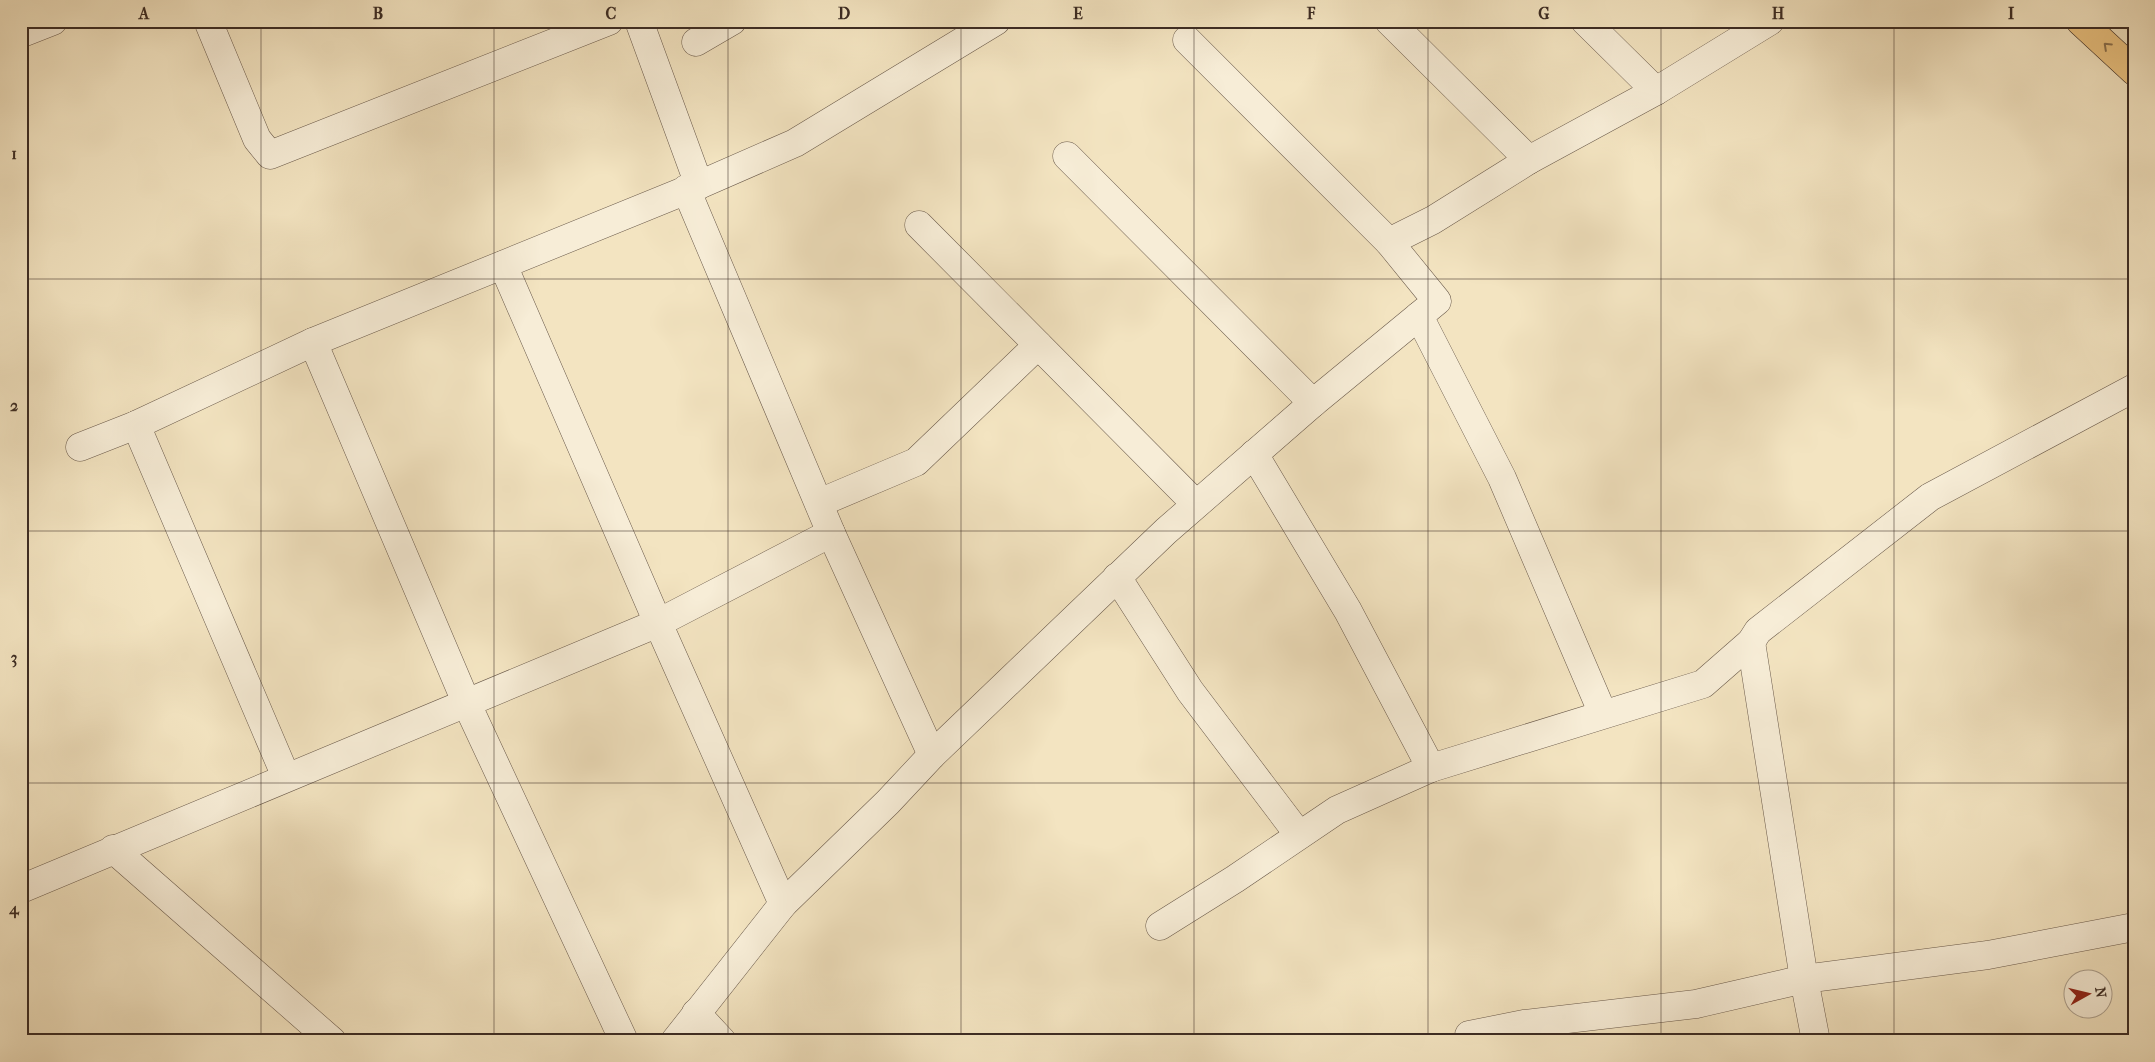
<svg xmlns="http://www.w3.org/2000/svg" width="2155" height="1062" font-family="'IM FELL French Canon',serif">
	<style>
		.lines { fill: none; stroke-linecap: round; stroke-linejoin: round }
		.minor-casing { stroke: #6a5a4b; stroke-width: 29 }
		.highway-casing { stroke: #3c2c24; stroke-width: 29 }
		.minor { stroke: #f7edd7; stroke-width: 28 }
		.highway { stroke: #eac280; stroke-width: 28 }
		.oneway { stroke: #8a704d }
		.grid { fill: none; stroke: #3c2c24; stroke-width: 1; stroke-opacity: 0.55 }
		.neatline { fill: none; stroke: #3c2c24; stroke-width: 2 }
		.grid-label { font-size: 16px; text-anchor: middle; font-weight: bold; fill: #3c2c24 }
	</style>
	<rect width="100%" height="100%" fill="#f3e4c1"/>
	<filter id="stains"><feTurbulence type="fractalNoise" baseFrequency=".004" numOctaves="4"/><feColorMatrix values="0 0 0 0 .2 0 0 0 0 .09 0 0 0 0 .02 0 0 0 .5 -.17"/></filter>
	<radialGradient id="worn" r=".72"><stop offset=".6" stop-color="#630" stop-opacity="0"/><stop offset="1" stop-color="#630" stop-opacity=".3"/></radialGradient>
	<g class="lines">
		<g class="minor-casing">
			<g id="minor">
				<polyline points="208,21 257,139 270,155 609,21"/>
				<polyline points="639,21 699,185"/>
				<polyline points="1389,21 1529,160"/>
				<polyline points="1585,21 1656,91"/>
				<polyline points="25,32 53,21"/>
				<polyline points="696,42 732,21"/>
				<polyline points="1067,156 1313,403"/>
				<polyline points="686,189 831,533 932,755"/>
				<polyline points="919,225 1196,504"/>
				<polyline points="1389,242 1433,220 1529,160 1656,91 1770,21"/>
				<polyline points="503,265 658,623 783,904"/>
				<polyline points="1419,316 1502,478 1603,714"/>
				<polyline points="313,342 466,702 624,1041"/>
				<polyline points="136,425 286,777"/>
				<polyline points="80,447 136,425 313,342 699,185 795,143 996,21"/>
				<polyline points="1254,454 1348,611 1431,768"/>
				<polyline points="819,503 916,462 1038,345"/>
				<polyline points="1117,577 1190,691 1299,835"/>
				<polyline points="1751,642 1804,979 1816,1041"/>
				<polyline points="113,849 332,1041"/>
				<polyline points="21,889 658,623 831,533"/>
				<polyline points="1160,926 1235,879 1337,810 1431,768 1703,684 1751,642 1758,631 1930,497 2134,388"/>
				<polyline points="696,1013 722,1041"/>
				<polyline points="1469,1035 1524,1024 1696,1004 1804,979 1988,955 2134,927"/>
				<polyline points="675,1041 783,904 888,802 932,755 1166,531 1313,403 1437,301 1389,242 1187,40"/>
			</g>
		</g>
		<g class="highway-casing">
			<polyline id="highway" points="2080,21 2134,71"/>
		</g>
		<use href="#minor" class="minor"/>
		<use href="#highway" class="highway"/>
	</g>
	<defs><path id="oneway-chevron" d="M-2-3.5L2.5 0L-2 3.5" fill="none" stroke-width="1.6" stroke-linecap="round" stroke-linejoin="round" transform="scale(1.25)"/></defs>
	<use class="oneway" href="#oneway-chevron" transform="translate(2107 46) rotate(-137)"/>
	<path class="grid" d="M261 21V1041M494 21V1041M728 21V1041M961 21V1041M1194 21V1041M1428 21V1041M1661 21V1041M1894 21V1041M21 279H2134M21 531H2134M21 783H2134"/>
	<rect width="2155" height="1062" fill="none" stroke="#f3e4c1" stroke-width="55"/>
	<g transform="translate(2088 994) rotate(82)"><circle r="24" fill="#f7edd7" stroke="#aca08f"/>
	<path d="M0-4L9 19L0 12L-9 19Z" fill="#8f2418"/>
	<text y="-8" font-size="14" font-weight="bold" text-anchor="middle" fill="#3c2c24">N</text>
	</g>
	<rect x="28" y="28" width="2100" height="1006" class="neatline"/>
	<g class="grid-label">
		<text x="144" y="19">A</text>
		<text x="378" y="19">B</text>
		<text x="611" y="19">C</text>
		<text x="844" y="19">D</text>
		<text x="1078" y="19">E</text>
		<text x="1311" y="19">F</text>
		<text x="1544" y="19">G</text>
		<text x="1778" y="19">H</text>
		<text x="2011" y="19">I</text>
		<text x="14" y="159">1</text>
		<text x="14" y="411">2</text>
		<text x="14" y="663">3</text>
		<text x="14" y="914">4</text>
	</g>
	<rect width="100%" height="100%" filter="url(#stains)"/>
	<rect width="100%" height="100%" fill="url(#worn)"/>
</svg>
